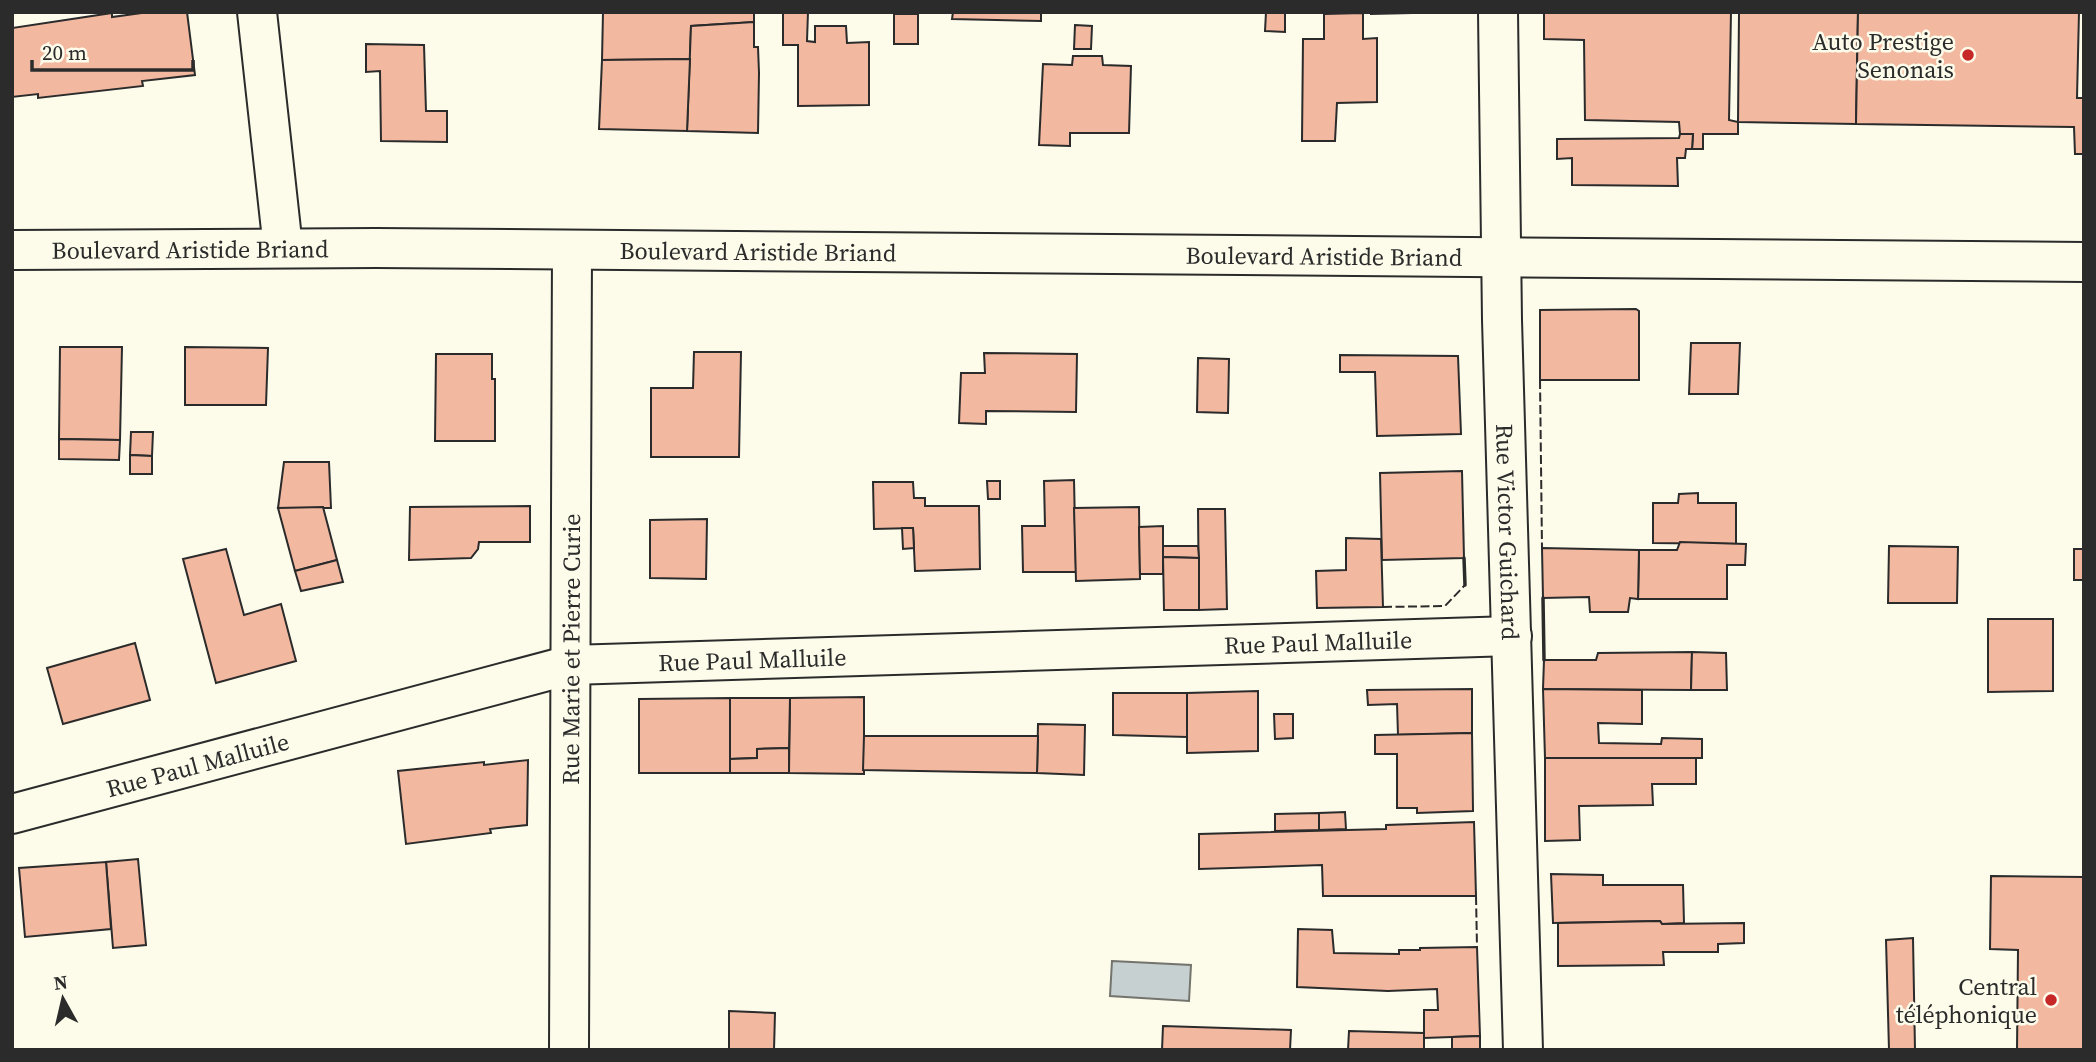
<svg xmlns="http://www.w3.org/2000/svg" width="2096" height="1062" font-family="'Source Serif 4',serif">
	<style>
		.water { fill: #c7d0d0; stroke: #74746e; stroke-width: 2 }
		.building { fill: #f2b8a0; stroke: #2b2b2b; stroke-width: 2 }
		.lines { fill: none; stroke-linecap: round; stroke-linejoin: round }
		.minor-casing { stroke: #2b2b2b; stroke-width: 42 }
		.major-casing { stroke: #2b2b2b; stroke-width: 42 }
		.minor { stroke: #fdfbea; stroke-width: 38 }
		.major { stroke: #fdfbea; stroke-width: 38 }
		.fence { stroke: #2b2b2b; stroke-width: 2; stroke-dasharray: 9 3.5; stroke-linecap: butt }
		.wall { stroke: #2b2b2b; stroke-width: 3.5 }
		.poi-dot { fill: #c62828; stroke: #fdfbea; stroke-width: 2.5 }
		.labels { text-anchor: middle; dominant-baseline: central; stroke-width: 5; stroke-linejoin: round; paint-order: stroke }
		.poi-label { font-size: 24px; fill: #2b2b2b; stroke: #fdfbea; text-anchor: end }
		.street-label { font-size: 24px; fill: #2b2b2b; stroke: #fdfbea }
	</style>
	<rect width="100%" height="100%" fill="#fdfbea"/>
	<polygon class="water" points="1112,961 1191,965 1189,1001 1110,996"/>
	<g class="building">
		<polygon points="149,12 187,12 195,75 142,81 143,86 38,98 38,94 12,97 12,28 112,13 112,17"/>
		<polygon points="603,12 754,12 754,22 691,26 690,59 602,60"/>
		<polygon points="783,12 808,12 807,41 815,42 815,26 846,26 847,43 869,42 869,105 798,106 798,45 783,45"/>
		<polygon points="953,12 1041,12 1041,21 952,19"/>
		<polygon points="1266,12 1285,12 1285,32 1265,31"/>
		<polygon points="1371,12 1412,12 1412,13 1371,14"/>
		<polygon points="1544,12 1731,12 1729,120 1738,122 1738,134 1703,134 1703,149 1692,149 1693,134 1680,134 1679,122 1585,120 1584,40 1544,39"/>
		<polygon points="1739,12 1858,12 1856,124 1738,122"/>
		<polygon points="1858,12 2079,12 2077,98 2084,98 2084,154 2075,154 2074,127 1856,124"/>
		<polygon points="1363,13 1363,39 1377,38 1377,102 1337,103 1335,141 1302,141 1303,39 1324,39 1324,14"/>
		<rect x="894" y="14" width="24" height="30"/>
		<polygon points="754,22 754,47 758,47 759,73 758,133 687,131 691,26"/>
		<polygon points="1075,25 1092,26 1091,49 1074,49"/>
		<polygon points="366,44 424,45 426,111 447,111 447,142 381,141 380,71 366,72"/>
		<polygon points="1073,56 1102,56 1103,65 1131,66 1129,133 1070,133 1070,146 1039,145 1043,64 1072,65"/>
		<polygon points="690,59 687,131 599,129 602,60"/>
		<polygon points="1680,134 1693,134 1692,149 1686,149 1685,158 1677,158 1678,186 1572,185 1572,158 1557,159 1557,139 1679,138"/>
		<polygon points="1636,309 1639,311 1639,380 1540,380 1540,310"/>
		<polygon points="1691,343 1740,343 1738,394 1689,394"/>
		<polygon points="60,347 122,347 120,440 59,439"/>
		<polygon points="185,347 268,348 266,405 185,405"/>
		<polygon points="694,352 741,352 739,457 651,457 651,388 693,388"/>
		<polygon points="984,353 1077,354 1076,412 986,411 986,424 959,423 961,373 985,373"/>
		<polygon points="436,354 492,354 492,379 495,379 495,441 435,441"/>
		<polygon points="1340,355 1458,356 1461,434 1377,436 1375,372 1340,372"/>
		<polygon points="1198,358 1229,359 1228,413 1197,412"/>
		<polygon points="131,432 153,432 152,456 130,455"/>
		<polygon points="59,439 120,440 119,460 59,459"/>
		<polygon points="130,455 152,456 152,474 130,474"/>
		<polygon points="284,462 329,462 331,508 278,508"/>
		<polygon points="1462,471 1464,558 1382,560 1380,473"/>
		<polygon points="1074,480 1076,572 1023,572 1022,526 1045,526 1044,481"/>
		<polygon points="987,481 1000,481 1000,499 988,499"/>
		<polygon points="873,482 913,482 914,498 925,498 925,506 979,506 980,569 915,571 913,528 874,529"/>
		<polygon points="1698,493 1698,503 1736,503 1736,544 1653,543 1653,503 1678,503 1679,494"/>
		<polygon points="530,506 530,542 479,542 478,549 471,558 409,560 410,507"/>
		<polygon points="323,507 337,560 295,571 278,508"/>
		<polygon points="1139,507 1140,579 1076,581 1074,508"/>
		<polygon points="1198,509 1225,509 1227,609 1199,610"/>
		<polygon points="707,519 706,579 650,578 650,520"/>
		<polygon points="1163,526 1163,574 1140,574 1139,527"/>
		<polygon points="902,528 913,528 914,548 903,549"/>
		<polygon points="1346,538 1381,539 1383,607 1317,608 1316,571 1346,570"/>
		<polygon points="1680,542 1746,544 1745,565 1727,565 1727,599 1638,599 1639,550 1677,550"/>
		<polygon points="1163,546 1198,546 1199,558 1163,557"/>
		<polygon points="1889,546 1958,547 1957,603 1888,603"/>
		<polygon points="1542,548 1639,550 1638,599 1630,598 1628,612 1590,612 1589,597 1543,598"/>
		<polygon points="226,549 244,615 281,604 296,661 216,683 183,559"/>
		<rect x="2074" y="549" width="10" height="31"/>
		<polygon points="1163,557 1199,558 1199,610 1164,610"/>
		<polygon points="337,560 343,582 301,591 295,571"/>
		<polygon points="1988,619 2053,619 2053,691 1988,692"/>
		<polygon points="135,643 150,700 63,724 47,668"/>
		<polygon points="1692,652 1691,690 1543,689 1544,660 1596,660 1598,653"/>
		<polygon points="1692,652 1726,653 1727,690 1691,690"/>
		<polygon points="1472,689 1472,733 1398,735 1397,704 1368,705 1367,690"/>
		<polygon points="1543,689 1642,690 1642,724 1598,723 1599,743 1661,744 1662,738 1702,739 1702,758 1545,758"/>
		<polygon points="1258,691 1258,751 1187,753 1187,693"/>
		<polygon points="1113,693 1187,693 1187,737 1113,735"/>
		<polygon points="864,697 864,774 789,773 790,698"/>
		<polygon points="730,698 790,698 789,748 757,749 757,758 730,759"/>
		<polygon points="730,698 730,773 639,773 639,699"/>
		<polygon points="1274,714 1293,714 1293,738 1275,739"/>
		<polygon points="1038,724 1085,725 1084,775 1037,773"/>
		<polygon points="1472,733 1473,811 1417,813 1417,808 1397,808 1397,754 1375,754 1375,735"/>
		<polygon points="864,736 1038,736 1037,773 863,770"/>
		<polygon points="789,748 789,773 730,773 730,759 757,758 757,749"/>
		<polygon points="1545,758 1696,758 1696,784 1652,784 1653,805 1579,806 1580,840 1545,841"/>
		<polygon points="528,760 527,825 490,829 491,833 406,844 398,771 484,762 484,765"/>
		<polygon points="1345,812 1346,829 1319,830 1319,813"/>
		<polygon points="1319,813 1319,830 1275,831 1275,814"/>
		<polygon points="1474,822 1476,896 1323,896 1322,865 1199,869 1199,834 1386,829 1386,825"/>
		<polygon points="138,859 146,945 113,948 106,862"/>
		<polygon points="106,862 111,929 25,937 19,868"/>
		<polygon points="1551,874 1603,875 1603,885 1683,885 1684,923 1662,924 1660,921 1553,923"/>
		<polygon points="1991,876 2084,877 2084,1050 2017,1050 2018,950 1990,949"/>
		<polygon points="1660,921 1662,924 1744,923 1744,943 1718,944 1718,952 1663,952 1664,965 1558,966 1558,923"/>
		<polygon points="1298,929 1332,930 1334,953 1399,954 1399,950 1420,950 1420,948 1477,947 1480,1036 1424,1038 1424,1010 1438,1010 1437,989 1388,991 1297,987"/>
		<polygon points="1913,938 1915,1050 1889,1050 1886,940"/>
		<polygon points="729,1011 775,1013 774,1050 729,1050"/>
		<polygon points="1163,1026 1291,1030 1290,1050 1162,1050"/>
		<polygon points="1349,1031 1424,1033 1424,1050 1348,1050"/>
		<polygon points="1480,1036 1480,1050 1452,1050 1452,1037"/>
	</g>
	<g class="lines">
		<g class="minor-casing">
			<g id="minor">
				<polyline points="257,12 283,248"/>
				<path id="s1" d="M12 814 570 665 1512 636"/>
				<path id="s2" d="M569 1050 572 250"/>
			</g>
		</g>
		<g class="major-casing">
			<g id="major">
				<path id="s3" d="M1498 12 1502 320 1523 1050"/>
				<path id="s4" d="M12 250 376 248 2084 262"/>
			</g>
		</g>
		<use href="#minor" class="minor"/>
		<use href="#major" class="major"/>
		<g class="fence">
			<polyline points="1540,380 1542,548"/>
			<polyline points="1383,607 1445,606 1465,585"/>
			<polyline points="1476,896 1477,947"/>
		</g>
		<g class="wall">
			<polyline points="1464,558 1465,585"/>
			<polyline points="1543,598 1544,660"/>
		</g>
	</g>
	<g class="poi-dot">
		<circle cx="1968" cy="55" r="7"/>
		<circle cx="2051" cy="1000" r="7"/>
	</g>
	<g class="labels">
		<g class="poi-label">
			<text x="1954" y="41">Auto Prestige<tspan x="1954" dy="28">Senonais</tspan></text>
			<text x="2037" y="986">Central<tspan x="2037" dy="28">téléphonique</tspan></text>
		</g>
		<g class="street-label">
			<text stroke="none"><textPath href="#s4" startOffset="178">Boulevard Aristide Briand</textPath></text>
			<text stroke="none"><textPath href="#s4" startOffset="746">Boulevard Aristide Briand</textPath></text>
			<text stroke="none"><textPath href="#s4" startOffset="1312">Boulevard Aristide Briand</textPath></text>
			<text stroke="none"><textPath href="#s3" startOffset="520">Rue Victor Guichard</textPath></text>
			<text stroke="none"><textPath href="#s1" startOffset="1326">Rue Paul Malluile</textPath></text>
			<text stroke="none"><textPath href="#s2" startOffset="401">Rue Marie et Pierre Curie</textPath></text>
			<text stroke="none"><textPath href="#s1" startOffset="760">Rue Paul Malluile</textPath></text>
			<text stroke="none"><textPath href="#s1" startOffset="192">Rue Paul Malluile</textPath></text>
		</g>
	</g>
	<rect width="2096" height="1062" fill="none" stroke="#2b2b2b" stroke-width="28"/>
	<g transform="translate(63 999) rotate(352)" stroke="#fdfbea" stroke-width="5" paint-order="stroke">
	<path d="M0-5L12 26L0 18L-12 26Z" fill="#2b2b2b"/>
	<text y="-10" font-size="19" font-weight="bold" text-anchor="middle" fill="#2b2b2b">N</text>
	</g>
	<path d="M32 60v10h161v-10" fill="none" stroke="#2b2b2b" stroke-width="3.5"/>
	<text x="42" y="60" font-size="21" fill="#2b2b2b" stroke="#fdfbea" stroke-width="5" paint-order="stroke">20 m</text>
</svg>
